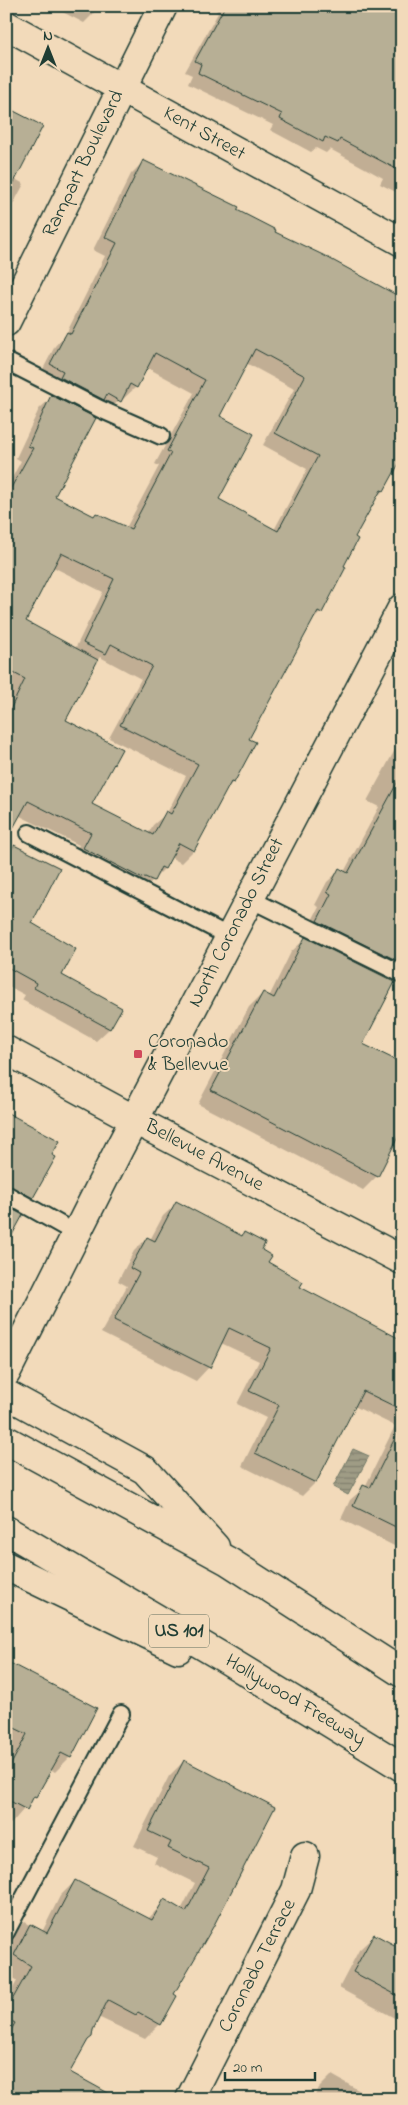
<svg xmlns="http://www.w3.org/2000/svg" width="408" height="2105" font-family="'Indie Flower',sans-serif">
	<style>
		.water { fill: url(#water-rules); stroke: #6c7665 }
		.shadow { fill: #0003; fill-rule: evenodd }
		.building { fill: #b7af95; stroke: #1f3d34; fill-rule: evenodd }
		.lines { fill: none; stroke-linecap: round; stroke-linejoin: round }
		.lane-casing { stroke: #1f3d34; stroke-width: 20 }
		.street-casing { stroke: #1f3d34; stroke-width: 31 }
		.secondary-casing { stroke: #1f3d34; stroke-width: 31 }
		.highway-casing { stroke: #1f3d34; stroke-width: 31 }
		.lane { stroke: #f2daba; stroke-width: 16 }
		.street { stroke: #f2daba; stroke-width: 28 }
		.secondary { stroke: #f2daba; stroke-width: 28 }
		.highway { stroke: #f2daba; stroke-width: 28 }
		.poi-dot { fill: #d1495b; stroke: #f2daba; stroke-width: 2 }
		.labels { text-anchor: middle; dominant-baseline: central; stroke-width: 4; stroke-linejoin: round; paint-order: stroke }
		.shield { fill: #f2daba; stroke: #5e6c5c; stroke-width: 1 }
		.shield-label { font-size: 19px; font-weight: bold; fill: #1f3d34 }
		.street-label { font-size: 20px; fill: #1f3d34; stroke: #f2daba }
		.poi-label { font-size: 20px; fill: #1f3d34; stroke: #f2daba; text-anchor: start }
	</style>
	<defs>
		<pattern id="water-rules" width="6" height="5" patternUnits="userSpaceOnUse" patternTransform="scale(1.25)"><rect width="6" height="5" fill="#9f9c85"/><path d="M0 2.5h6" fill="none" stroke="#81806e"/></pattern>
	</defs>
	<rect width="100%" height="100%" fill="#f2daba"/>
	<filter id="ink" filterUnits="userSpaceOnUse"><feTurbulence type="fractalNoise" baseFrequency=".02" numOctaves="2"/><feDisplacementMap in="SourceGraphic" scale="10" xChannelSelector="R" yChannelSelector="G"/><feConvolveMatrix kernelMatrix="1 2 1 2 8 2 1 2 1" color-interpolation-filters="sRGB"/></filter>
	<g filter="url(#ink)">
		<polygon class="water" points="353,1449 369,1456 348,1495 333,1487"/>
		<g class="shadow">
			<polygon points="51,6 97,6 93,14 84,23"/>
			<polygon points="219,6 402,6 402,195 380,184 383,178 330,149 326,153 316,148 311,152 270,130 273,125 188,84 192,75 185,72 218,13 216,12"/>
			<polygon points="6,108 15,179 24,184 11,208 6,213"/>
			<path d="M143 162 235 211 383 491 374 499 353 538 321 612 310 623 247 739 233 782 226 789 193 851 181 863 170 857 164 869 141 892 72 861 79 845 18 815 6 825V489L21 461 16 458 39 409 52 397 53 496 94 517 126 528 159 466 155 464 194 393 146 367 136 387 123 399 121 398 107 413 39 377 55 346 66 334 105 256 93 250 131 174ZM246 363 294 389 263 445 307 469 274 530 218 499 219 416ZM53 567 103 592 75 649 24 622ZM100 657 141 679 109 738 186 776 167 813 153 825 148 834 90 805 64 721 96 662Z"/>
			<polygon points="402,737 402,973 305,934 319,907 315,905 327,882 340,870 344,872 379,807 367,801"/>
			<polygon points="15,846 30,924 60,975 120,1008 109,1029 96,1041 22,1000 25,995 6,985 6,855"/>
			<polygon points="305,939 361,1044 377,1176 363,1190 198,1104 249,1007 263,993 269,997 291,952"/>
			<polygon points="6,1114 32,1197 20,1210 6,1203"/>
			<polygon points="177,1203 260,1251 266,1263 298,1288 402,1342 402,1550 341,1519 350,1500 365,1487 395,1426 354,1406 315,1483 302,1496 242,1466 266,1418 237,1404 259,1361 221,1343 209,1367 196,1381 101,1333 127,1286 118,1281 134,1251 147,1238 150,1240 163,1216"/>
			<polygon points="6,1662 70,1757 55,1772 50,1769 35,1796 11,1824 6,1821"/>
			<polygon points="184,1761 273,1808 172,1995 160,2024 145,2039 98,2017 6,2099 6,2001 17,1981 6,1973 6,1941 24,1922 42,1932 60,1896 75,1881 148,1919 165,1901 181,1910 195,1883 154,1863 157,1857 134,1846 169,1776"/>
			<polygon points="375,1935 402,1950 402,2022 339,1988 359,1950"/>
			<polygon points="332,2075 374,2099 313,2099 319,2088"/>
			<polygon points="243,2094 251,2099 239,2099"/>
		</g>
		<g class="building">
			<polygon points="225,6 402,6 402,172 340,139 338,143 325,137 323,142 280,119 282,114 198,73 201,64 195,61"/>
			<polygon points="6,107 43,126 6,198"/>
			<path d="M143 160 239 207 237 210 276 230 275 232 323 255 402 298V458L384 491 381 490 355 537 358 539 344 566 346 567 322 613 318 611 249 739 256 742 234 783 231 782 194 851 179 843 165 869 161 867 154 881 145 877 141 878 83 848 91 833 28 801 6 841V718L25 679 6 669V497L33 448 28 446 51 395 96 418 55 496 94 516 96 513 131 529 171 453 167 451 205 380 155 353 137 388 130 384 121 402 107 394 104 400 60 377 63 371 50 364 67 332 71 334 117 243 105 237ZM255 349 305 376 275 433 318 456 278 531 219 499 254 434 220 416ZM61 553 114 579 83 643 106 654 111 644 152 666 120 725 198 764 171 814 166 811 153 835 92 804 122 749 66 720 98 660 26 621Z"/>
			<polygon points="402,774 402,963 317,921 331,894 327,892 339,868 348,873"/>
			<polygon points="14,845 60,868 32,923 76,949 62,975 122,1008 110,1029 34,988 36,983 9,968 6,973 6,861"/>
			<polygon points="305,937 395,982 363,1044 402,1063 402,1129 378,1177 211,1090 263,992 274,998"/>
			<polygon points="6,1112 60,1141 52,1155 56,1157 33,1198 6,1184"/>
			<polygon points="176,1201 242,1236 244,1232 265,1243 262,1250 272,1256 268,1262 303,1282 300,1287 402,1340 402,1410 363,1391 316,1483 255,1453 279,1405 249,1391 271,1348 229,1328 210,1368 114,1320 139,1273 130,1268 147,1237 155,1241"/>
			<polygon points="6,1206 23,1215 6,1246"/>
			<polygon points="402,1424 402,1530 353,1506 363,1485 370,1488"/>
			<polygon points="6,1661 97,1708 71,1758 61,1753 36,1797 34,1796 27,1810 6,1799 6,1774 27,1734 6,1724"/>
			<polygon points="184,1760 275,1807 213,1927 174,1994 177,1996 161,2025 138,2012 136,2015 108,2000 93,2030 92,2037 88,2040 70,2072 119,2099 6,2099 6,2039 15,2023 6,2018 6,2011 31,1966 14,1955 30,1924 47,1933 75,1880 152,1920 164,1899 186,1912 209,1868 168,1848 171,1842 148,1831"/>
			<polygon points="374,1934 402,1949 402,1998 353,1972"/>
		</g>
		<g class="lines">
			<g class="lane-casing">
				<g id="lane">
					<polyline points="6,361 100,409 161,436"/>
					<polyline points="29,833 230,937"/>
					<polyline points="250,899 402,974"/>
					<polyline points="6,1194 77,1234"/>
					<polyline points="6,1932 121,1714"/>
				</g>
			</g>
			<g class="street-casing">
				<g id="street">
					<polyline points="6,25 402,242"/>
					<polyline points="6,322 163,6"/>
					<polyline points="135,1120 402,1260"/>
					<polyline points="190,2099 296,1890 305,1856"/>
				</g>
			</g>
			<g class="secondary-casing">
				<g id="secondary">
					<polyline points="6,1050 135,1120"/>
					<polyline points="6,1373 119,1149 402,608"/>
				</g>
			</g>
			<g class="highway-casing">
				<g id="highway">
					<polyline points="6,1394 145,1470 215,1547"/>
					<polyline points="6,1440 228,1561 402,1673"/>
					<polyline points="6,1530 224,1658 402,1767"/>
					<polyline points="6,1566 178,1649"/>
				</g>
			</g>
			<use href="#lane" class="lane"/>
			<use href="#street" class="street"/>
			<use href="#secondary" class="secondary"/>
			<use href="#highway" class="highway"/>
		</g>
	</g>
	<rect class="poi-dot" x="133" y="1049" width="10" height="10" rx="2.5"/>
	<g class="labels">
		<rect class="shield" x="149" y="1614.5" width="60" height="33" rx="4"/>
		<g class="shield-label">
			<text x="179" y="1631">US 101</text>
		</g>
		<g class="street-label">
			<text transform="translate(204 134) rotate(29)">Kent Street</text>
			<text transform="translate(84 164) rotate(-64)">Rampart Boulevard</text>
			<text transform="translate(237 923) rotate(-63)">North Coronado Street</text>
			<text transform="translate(204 1156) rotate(28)">Bellevue Avenue</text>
			<text transform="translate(295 1701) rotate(31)">Hollywood Freeway</text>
			<text transform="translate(258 1966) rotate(-63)">Coronado Terrace</text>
		</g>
		<g class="poi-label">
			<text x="148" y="1042">Coronado<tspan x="148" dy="23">&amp; Bellevue</tspan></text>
		</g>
	</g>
	<rect width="408" height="2105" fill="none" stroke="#f2daba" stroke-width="25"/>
	<rect x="12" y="12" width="383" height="2080" fill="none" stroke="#1f3d34" stroke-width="2" filter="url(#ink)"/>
	<g transform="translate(48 48)" stroke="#f2daba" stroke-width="4" paint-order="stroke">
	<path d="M0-4L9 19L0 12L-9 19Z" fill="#1f3d34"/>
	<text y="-8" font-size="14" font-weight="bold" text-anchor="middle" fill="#1f3d34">N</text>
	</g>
	<path d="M225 2072v8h90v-8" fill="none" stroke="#1f3d34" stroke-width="2.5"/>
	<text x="233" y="2072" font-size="15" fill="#1f3d34" stroke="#f2daba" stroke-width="4" paint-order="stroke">20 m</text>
</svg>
